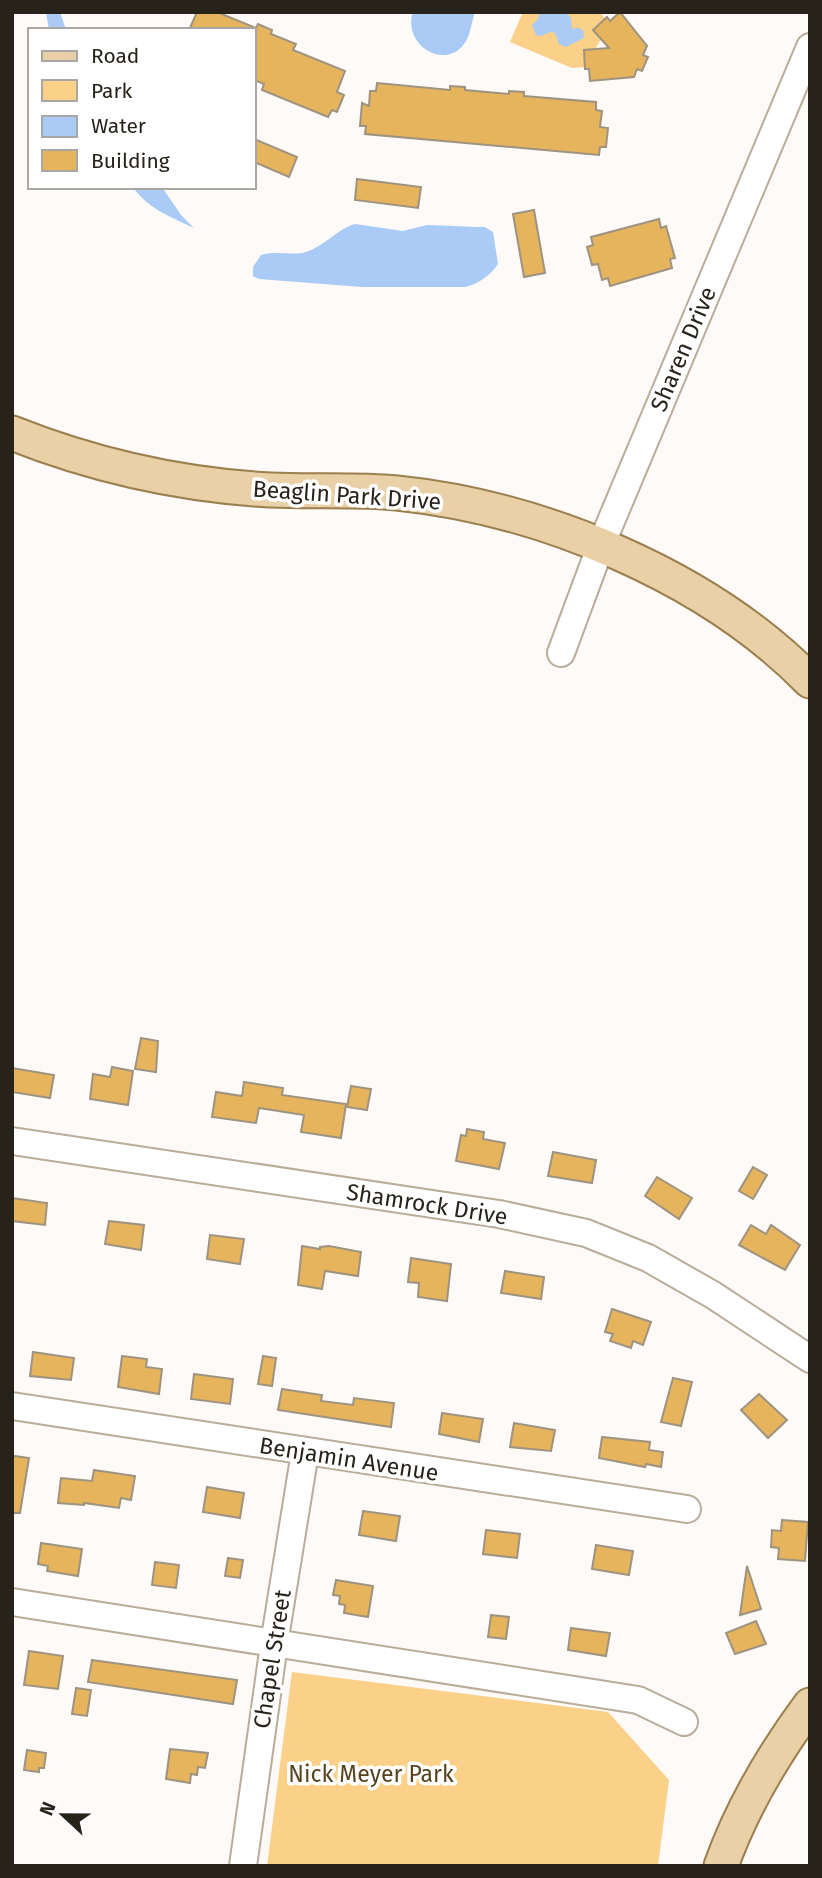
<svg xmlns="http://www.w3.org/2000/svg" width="822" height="1878" font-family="'Fira Sans',sans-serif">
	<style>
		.green { fill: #fbd088 }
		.water { fill: #a9cbf6 }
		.building { fill: #e5b45d; stroke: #9e9381; stroke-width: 2 }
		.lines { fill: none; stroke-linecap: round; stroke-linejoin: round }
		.minor-casing { stroke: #b9ad9a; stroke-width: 30 }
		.major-casing { stroke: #9c7f4e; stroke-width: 37 }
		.minor { stroke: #fff; stroke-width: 26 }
		.major { stroke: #e9d0a6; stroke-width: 33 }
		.labels { text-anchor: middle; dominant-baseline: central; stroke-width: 7; stroke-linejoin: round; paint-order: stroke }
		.street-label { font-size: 23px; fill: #27231b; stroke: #fff }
		.park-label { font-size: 23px; fill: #57431e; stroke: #fff }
	</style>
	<rect width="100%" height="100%" fill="#fdfaf7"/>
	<g class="green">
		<polygon points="523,12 600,12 605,19 593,29 601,39 585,67 572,68 510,42"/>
		<polygon points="292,1672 608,1712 669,1780 658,1866 267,1866"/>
	</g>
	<g class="water">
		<polygon points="46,12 60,12 66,30 49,30"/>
		<path d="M413 12H475C471 23 471 35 464 44 444 71 402 44 413 12Z"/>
		<path d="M540 12 567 13 571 18 572 29 578 28 583 30 584 38 566 47 559 44C554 29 555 30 541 36L536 35 532 25 538 19Z"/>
		<path d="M133 187H162L181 215 194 228C171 217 148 209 133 187Z"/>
		<path d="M355 224 403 231 427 225 478 227H485L493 232 498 264C492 274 477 285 465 287H362L259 279 253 276V267L261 255C276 250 291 256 306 252 325 246 337 229 355 224Z"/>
	</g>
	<g class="building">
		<polygon points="197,12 217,12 256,28 258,24 272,30 271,34 296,44 293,50 345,71 337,92 344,95 337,112 332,110 328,117 262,90 264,84 254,80 256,30 189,30"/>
		<polygon points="620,12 647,46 643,55 648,57 642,71 637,69 634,77 590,81 589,69 585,69 584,50 609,48 593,30 607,17 610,21"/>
		<polygon points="377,83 450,90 450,86 465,87 465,90 509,94 509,91 524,92 524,96 596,102 596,110 602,111 600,127 608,128 606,147 600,147 599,155 365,134 366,126 360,126 362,103 369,106 370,91 376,91"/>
		<polygon points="254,139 297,157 289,177 254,162"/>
		<polygon points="357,179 421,187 418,208 355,200"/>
		<polygon points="534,210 545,273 524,277 513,214"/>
		<polygon points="659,219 661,228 666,226 675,258 670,259 672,268 610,286 608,278 602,280 598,264 592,265 587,247 593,245 591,237"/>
		<polygon points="141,1038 158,1041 156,1072 135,1069"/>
		<polygon points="112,1067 133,1071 128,1105 90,1099 93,1074 110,1077"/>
		<polygon points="12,1068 54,1075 50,1098 12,1092"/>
		<polygon points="244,1082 283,1088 282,1095 346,1104 341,1138 301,1132 304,1115 259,1108 256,1123 212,1117 216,1092 242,1096"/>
		<polygon points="351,1086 371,1089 367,1110 347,1107"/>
		<polygon points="467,1129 484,1132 483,1139 505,1143 499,1169 456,1161 461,1135 466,1136"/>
		<polygon points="553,1152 596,1160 592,1183 548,1176"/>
		<polygon points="753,1167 767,1175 753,1199 739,1191"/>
		<polygon points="657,1177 692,1198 679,1219 645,1196"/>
		<polygon points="12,1198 47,1203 45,1225 12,1221"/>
		<polygon points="109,1221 144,1225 141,1250 105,1244"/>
		<polygon points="751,1225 766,1234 771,1225 800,1245 785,1270 739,1245"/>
		<polygon points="210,1235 244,1239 240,1264 207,1259"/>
		<polygon points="302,1246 320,1249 320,1247 329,1246 361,1252 358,1276 325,1271 322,1289 298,1285"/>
		<polygon points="411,1258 451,1264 447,1301 418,1297 419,1283 408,1282"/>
		<polygon points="505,1271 544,1277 541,1299 501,1293"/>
		<polygon points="612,1309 651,1322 643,1345 633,1341 631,1348 610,1341 613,1334 605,1332"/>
		<polygon points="33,1352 74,1358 71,1380 30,1376"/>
		<polygon points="122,1356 147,1359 146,1367 162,1369 159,1394 118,1387"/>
		<polygon points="263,1356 276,1358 272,1386 258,1384"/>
		<polygon points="194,1374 233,1379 230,1404 191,1399"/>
		<polygon points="673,1378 692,1382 681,1426 661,1422"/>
		<polygon points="282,1389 322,1395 321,1401 353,1405 354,1398 394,1403 391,1427 278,1410"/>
		<polygon points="759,1394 787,1420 768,1438 741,1410"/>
		<polygon points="442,1413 483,1419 479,1442 439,1434"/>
		<polygon points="514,1423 555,1430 551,1451 510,1447"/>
		<polygon points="602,1437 650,1442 649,1450 663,1452 661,1467 646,1464 645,1467 599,1458"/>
		<polygon points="15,1456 29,1458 20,1513 12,1513 12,1457"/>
		<polygon points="94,1470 135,1476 131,1500 121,1498 119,1508 84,1503 84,1505 58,1503 61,1478 92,1481"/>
		<polygon points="207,1487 244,1493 240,1518 203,1512"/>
		<polygon points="363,1511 400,1516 396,1541 359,1535"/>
		<polygon points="782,1520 808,1522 805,1561 778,1559 779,1548 771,1547 772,1530 781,1531"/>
		<polygon points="486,1530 520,1534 517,1558 483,1554"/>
		<polygon points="41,1543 82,1549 78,1576 47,1571 48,1566 38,1564"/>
		<polygon points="596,1545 633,1551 629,1575 592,1569"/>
		<polygon points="228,1558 243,1560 240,1578 225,1576"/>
		<polygon points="155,1562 179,1565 176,1588 152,1585"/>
		<polygon points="747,1566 761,1609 740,1615"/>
		<polygon points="336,1580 373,1586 368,1617 344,1613 345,1605 339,1604 340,1596 333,1595"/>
		<polygon points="491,1615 509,1617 506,1639 488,1637"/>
		<polygon points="756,1621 766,1644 735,1654 726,1633"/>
		<polygon points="571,1628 610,1633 606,1656 568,1650"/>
		<polygon points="29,1651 63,1656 58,1689 24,1685"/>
		<polygon points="92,1660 237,1680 233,1704 88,1682"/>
		<polygon points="76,1688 91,1690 87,1716 72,1714"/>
		<polygon points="170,1749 208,1753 205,1768 198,1767 197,1775 191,1774 190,1783 166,1779"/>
		<polygon points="27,1750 46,1753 44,1768 39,1768 39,1772 24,1770"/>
	</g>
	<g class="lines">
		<g class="minor-casing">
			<g id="minor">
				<polyline points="561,653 601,545 810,47"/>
				<polyline points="12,1141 499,1214 586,1233 648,1258 713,1295 810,1359"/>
				<polyline points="12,1406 687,1509"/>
				<polyline points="12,1602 638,1700 684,1722"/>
				<polyline points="243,1866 274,1644 305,1452"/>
			</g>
		</g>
		<g class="major-casing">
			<g id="major">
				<path d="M12 433C95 466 181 485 270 490 312 492 355 489 397 493 542 508 707 576 810 681"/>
				<path d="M721 1866C742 1807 773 1755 810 1705"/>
			</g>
		</g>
		<use href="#minor" class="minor"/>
		<use href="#major" class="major"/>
	</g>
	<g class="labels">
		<g class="street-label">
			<text transform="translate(683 349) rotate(-67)">Sharen Drive</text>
			<text transform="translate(347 495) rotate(4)">Beaglin Park Drive</text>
			<text transform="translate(427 1204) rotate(9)">Shamrock Drive</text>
			<text transform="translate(349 1459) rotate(9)">Benjamin Avenue</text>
			<text transform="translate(272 1659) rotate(-81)">Chapel Street</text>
		</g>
		<g class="park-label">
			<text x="371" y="1774">Nick Meyer Park</text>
		</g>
	</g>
	<rect width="822" height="1878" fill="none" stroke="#27231b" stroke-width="28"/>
	<rect x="28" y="28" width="228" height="161" fill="#ffffff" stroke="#a9a7a4" stroke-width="2"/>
	<rect x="42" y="51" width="35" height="10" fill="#e9d0a6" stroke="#a9a7a4" stroke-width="2"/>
	<text x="91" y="63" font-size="21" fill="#27231b">Road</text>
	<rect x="42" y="80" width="35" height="21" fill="#fbd088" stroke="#a9a7a4" stroke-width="2"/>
	<text x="91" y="98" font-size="21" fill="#27231b">Park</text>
	<rect x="42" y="116" width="35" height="21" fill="#a9cbf6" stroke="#a9a7a4" stroke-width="2"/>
	<text x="91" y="133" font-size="21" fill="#27231b">Water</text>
	<rect x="42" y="150" width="35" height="21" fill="#e5b45d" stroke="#a9a7a4" stroke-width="2"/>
	<text x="91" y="168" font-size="21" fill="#27231b">Building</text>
	<g transform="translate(63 1815) rotate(292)" stroke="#ffffff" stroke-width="5" paint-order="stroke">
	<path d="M0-5L12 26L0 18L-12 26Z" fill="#27231b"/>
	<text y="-10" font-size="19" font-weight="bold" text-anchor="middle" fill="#27231b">N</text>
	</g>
</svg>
